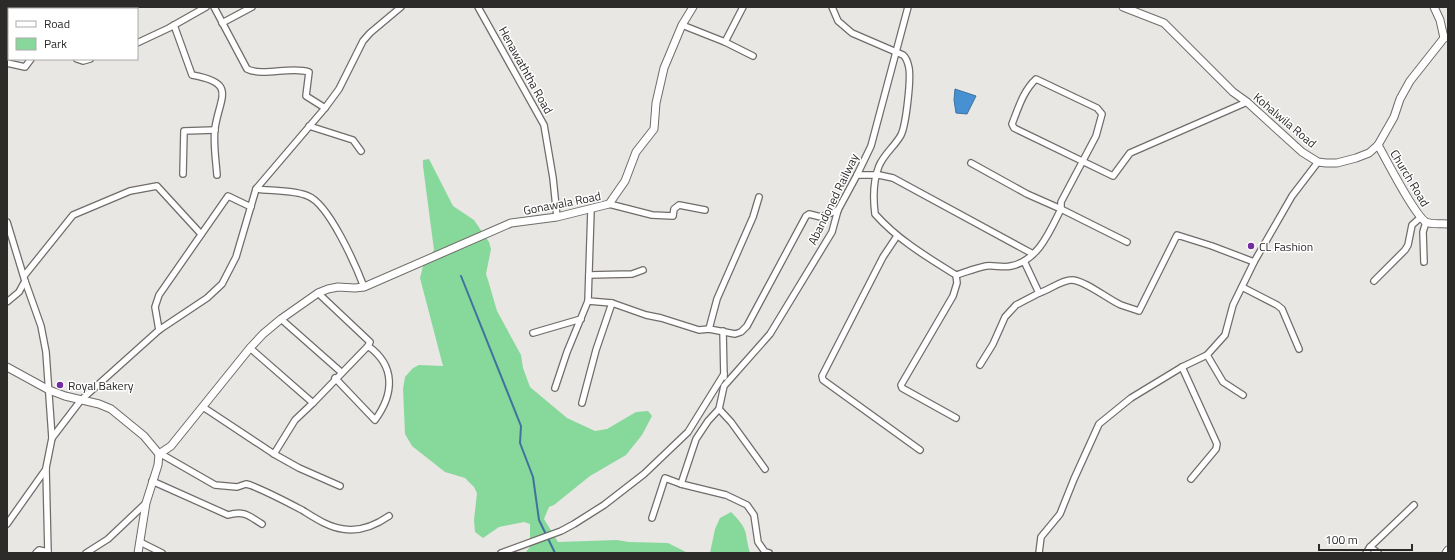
<svg xmlns="http://www.w3.org/2000/svg" width="1455" height="560" font-family="'Titillium Web',sans-serif">
	<style>
		.green { fill: #87d89b }
		.water { fill: #4790d1; stroke: #3f729f }
		.lines { fill: none; stroke-linecap: round; stroke-linejoin: round }
		.stream { stroke: #3f729f; stroke-width: 2 }
		.minor-casing { stroke: #6f6c69; stroke-width: 8 }
		.tertiary-casing { stroke: #6f6c69; stroke-width: 9 }
		.minor { stroke: #fff; stroke-width: 5.5 }
		.tertiary { stroke: #fff; stroke-width: 7 }
		.poi-dot { fill: #742da1; stroke: #fff; stroke-width: 1.5 }
		.labels { text-anchor: middle; dominant-baseline: central; stroke-width: 3; stroke-linejoin: round; paint-order: stroke }
		.street-label { font-size: 12px; fill: #2c2b2a; stroke: #fff }
		.poi-label { font-size: 12px; fill: #2c2b2a; stroke: #fff; text-anchor: start }
	</style>
	<rect width="100%" height="100%" fill="#e9e7e4"/>
	<g class="green">
		<polygon points="429,159 453,206 474,220 489,242 491,249 486,274 488,280 497,311 521,355 523,368 530,387 567,418 595,431 607,429 636,412 648,411 652,416 642,435 626,455 590,476 554,505 549,507 544,519 558,542 617,540 629,542 668,543 688,553 525,553 530,547 530,524 524,522 499,527 483,538 475,532 474,520 477,493 474,487 465,478 445,472 412,446 405,434 403,389 405,377 413,368 419,365 443,366 420,278 423,266 434,250 423,166 423,160"/>
		<path d="M731 512C737 518 744 525 746 534 747 541 748 546 750 553H710L715 529 720 518Z"/>
	</g>
	<polygon class="water" points="955,89 976,96 967,114 956,113 954,100"/>
	<g class="lines">
		<polyline class="stream" points="461,276 521,426 520,443 533,477 539,520 555,553"/>
		<g class="minor-casing">
			<g id="minor">
				<path d="M214 7 247 69C263 77 291 66 309 72L306 96 325 108"/>
				<polyline points="478,7 544,125 553,178 557,217"/>
				<path d="M832 7 838 21 852 33 903 55C907 58 908 63 909 68 911 80 906 125 901 135 895 146 884 154 879 166 873 181 873 198 875 214 898 240 927 257 956 275 966 272 976 268 986 266 994 265 1003 268 1011 266 1038 261 1050 231 1061 209L1027 194 971 163"/>
				<polyline points="15,9 16,7"/>
				<polyline points="222,23 252,7"/>
				<path d="M174 25 192 75C237 83 220 96 215 128 213 142 216 161 217 175"/>
				<polyline points="682,25 725,42 743,7"/>
				<polyline points="7,38 9,31"/>
				<polyline points="725,42 753,56"/>
				<polyline points="137,43 169,28 206,7"/>
				<polyline points="77,59 83,61 90,59"/>
				<polyline points="7,63 25,67 31,59"/>
				<polyline points="309,126 353,140 361,151"/>
				<polyline points="183,174 184,131 215,130"/>
				<polyline points="857,175 879,175 893,178 1033,254"/>
				<path d="M256 189C271 191 295 190 308 196 329 204 356 266 364 287"/>
				<polyline points="609,204 652,215 673,216 674,209 679,205 705,210"/>
				<polyline points="591,210 588,301 612,303 646,315 661,318 699,330 709,329 735,334 741,332 747,326 806,216 809,214 821,217 838,210"/>
				<polyline points="7,222 25,281 19,292 7,302"/>
				<polyline points="897,236 883,257 822,376 823,380 920,450"/>
				<path d="M1127 242 1061 209V202L1096 136 1102 114 1097 108 1036 79C1023 91 1018 109 1012 124L1014 128 1113 176 1130 153 1247 102"/>
				<polyline points="1424,262 1423,232 1426,222"/>
				<polyline points="589,275 632,274 643,270"/>
				<polyline points="956,275 957,283 953,296 901,385 902,388 956,418"/>
				<polyline points="24,276 73,215 130,191 157,186 201,234"/>
				<polyline points="25,281 41,326 46,352 52,438"/>
				<polyline points="1374,281 1405,250 1408,245 1412,225 1421,217"/>
				<polyline points="1242,287 1277,305 1282,309 1299,349"/>
				<path d="M1039 293C1049 290 1062 280 1071 280 1083 279 1109 300 1121 305 1127 307 1133 309 1139 311L1177 235 1212 246 1254 262"/>
				<polyline points="281,319 341,372"/>
				<polyline points="709,329 717,299 753,217 759,197"/>
				<polyline points="159,330 155,307 159,295 228,196 251,207"/>
				<polyline points="723,331 724,377"/>
				<polyline points="533,333 581,319"/>
				<polyline points="250,348 313,403 368,346 370,342 318,293"/>
				<polyline points="1207,355 1223,382 1243,395"/>
				<polyline points="980,365 993,344 1005,317 1016,305 1039,293 1024,261"/>
				<polyline points="1182,367 1217,444 1216,449 1191,479"/>
				<path d="M335 378 375 420C394 394 396 366 368 346"/>
				<polyline points="555,388 567,352 588,301"/>
				<polyline points="582,403 596,350 612,303"/>
				<polyline points="203,407 274,454 299,468 340,486"/>
				<polyline points="719,409 731,422 765,469"/>
				<path d="M161 454 215 485 237 487 246 484 250 485C268 492 285 501 302 510 315 518 328 527 343 529 360 532 376 525 389 516"/>
				<polyline points="274,454 295,420 313,403"/>
				<path d="M152 481 228 515C244 510 249 516 262 524"/>
				<polyline points="652,518 665,478 681,484"/>
				<polyline points="7,524 46,469"/>
				<polyline points="140,542 162,553"/>
				<polyline points="1370,547 1378,553"/>
				<polyline points="36,553 39,550 48,552"/>
				<polyline points="48,553 46,468 52,438 81,400 159,330 207,298 222,284 236,257 256,189 325,108 339,89 363,41 370,33 401,7"/>
				<polyline points="86,553 108,539 146,503"/>
				<polyline points="501,553 561,531 574,524 604,505 644,474 688,432 724,374"/>
				<polyline points="769,553 765,552 758,542 754,515 747,505 726,495 681,484 696,439 708,421 719,409 724,386 770,334 832,232 838,210 857,175 871,146 908,7"/>
				<polyline points="1039,553 1041,537 1060,514 1074,479 1099,424 1131,398 1182,367 1207,355 1225,335 1233,305 1254,262 1292,196 1318,162"/>
				<polyline points="1366,553 1370,547 1414,505"/>
			</g>
		</g>
		<g class="tertiary-casing">
			<g id="tertiary">
				<polyline points="1123,7 1164,23 1233,92 1247,102 1302,152 1318,162 1326,163 1337,163 1356,158 1369,153 1378,145 1394,117 1400,99 1410,81 1444,38 1448,37"/>
				<polyline points="1434,7 1440,20 1444,38"/>
				<path d="M1378 145C1386 159 1415 216 1426 222 1432 225 1442 223 1448 224"/>
				<polyline points="7,367 49,390 65,396 99,404 111,409 144,436 159,454"/>
				<polyline points="159,454 171,446 175,441 250,348 263,334 281,319 318,293 328,289 338,287 355,288 364,287 511,223 557,217 609,204 625,181 636,152 654,129 656,103 664,68 682,25 693,7"/>
				<polyline points="138,553 146,503 158,465 159,454"/>
				<polyline points="1446,553 1448,550"/>
			</g>
		</g>
		<use href="#minor" class="minor"/>
		<use href="#tertiary" class="tertiary"/>
	</g>
	<g class="poi-dot">
		<circle cx="1251" cy="246" r="4"/>
		<circle cx="60" cy="385" r="4"/>
	</g>
	<g class="labels">
		<g class="street-label">
			<text transform="translate(526 70) rotate(61)">Henawaththa Road</text>
			<text transform="translate(1285 120) rotate(40)">Kohalwila Road</text>
			<text transform="translate(1410 178) rotate(59)">Church Road</text>
			<text transform="translate(833 199) rotate(-64)">Abandoned Railway</text>
			<text transform="translate(562 203) rotate(-11)">Gonawala Road</text>
		</g>
		<g class="poi-label">
			<text x="1259" y="246">CL Fashion</text>
			<text x="68" y="385">Royal Bakery</text>
		</g>
	</g>
	<rect width="1455" height="560" fill="none" stroke="#2c2b2a" stroke-width="16"/>
	<rect x="8" y="8" width="130" height="52" fill="#ffffff" stroke="#abaaaa"/>
	<rect x="16" y="21" width="20" height="6" fill="#ffffff" stroke="#abaaaa"/>
	<text x="44" y="28" font-size="12" fill="#2c2b2a">Road</text>
	<rect x="16" y="38" width="20" height="12" fill="#87d89b" stroke="#abaaaa"/>
	<text x="44" y="48" font-size="12" fill="#2c2b2a">Park</text>
	<path d="M1319 544v6h93v-6" fill="none" stroke="#2c2b2a" stroke-width="2"/>
	<text x="1325" y="544" font-size="12" fill="#2c2b2a" stroke="#ffffff" stroke-width="3" paint-order="stroke">100 m</text>
</svg>
